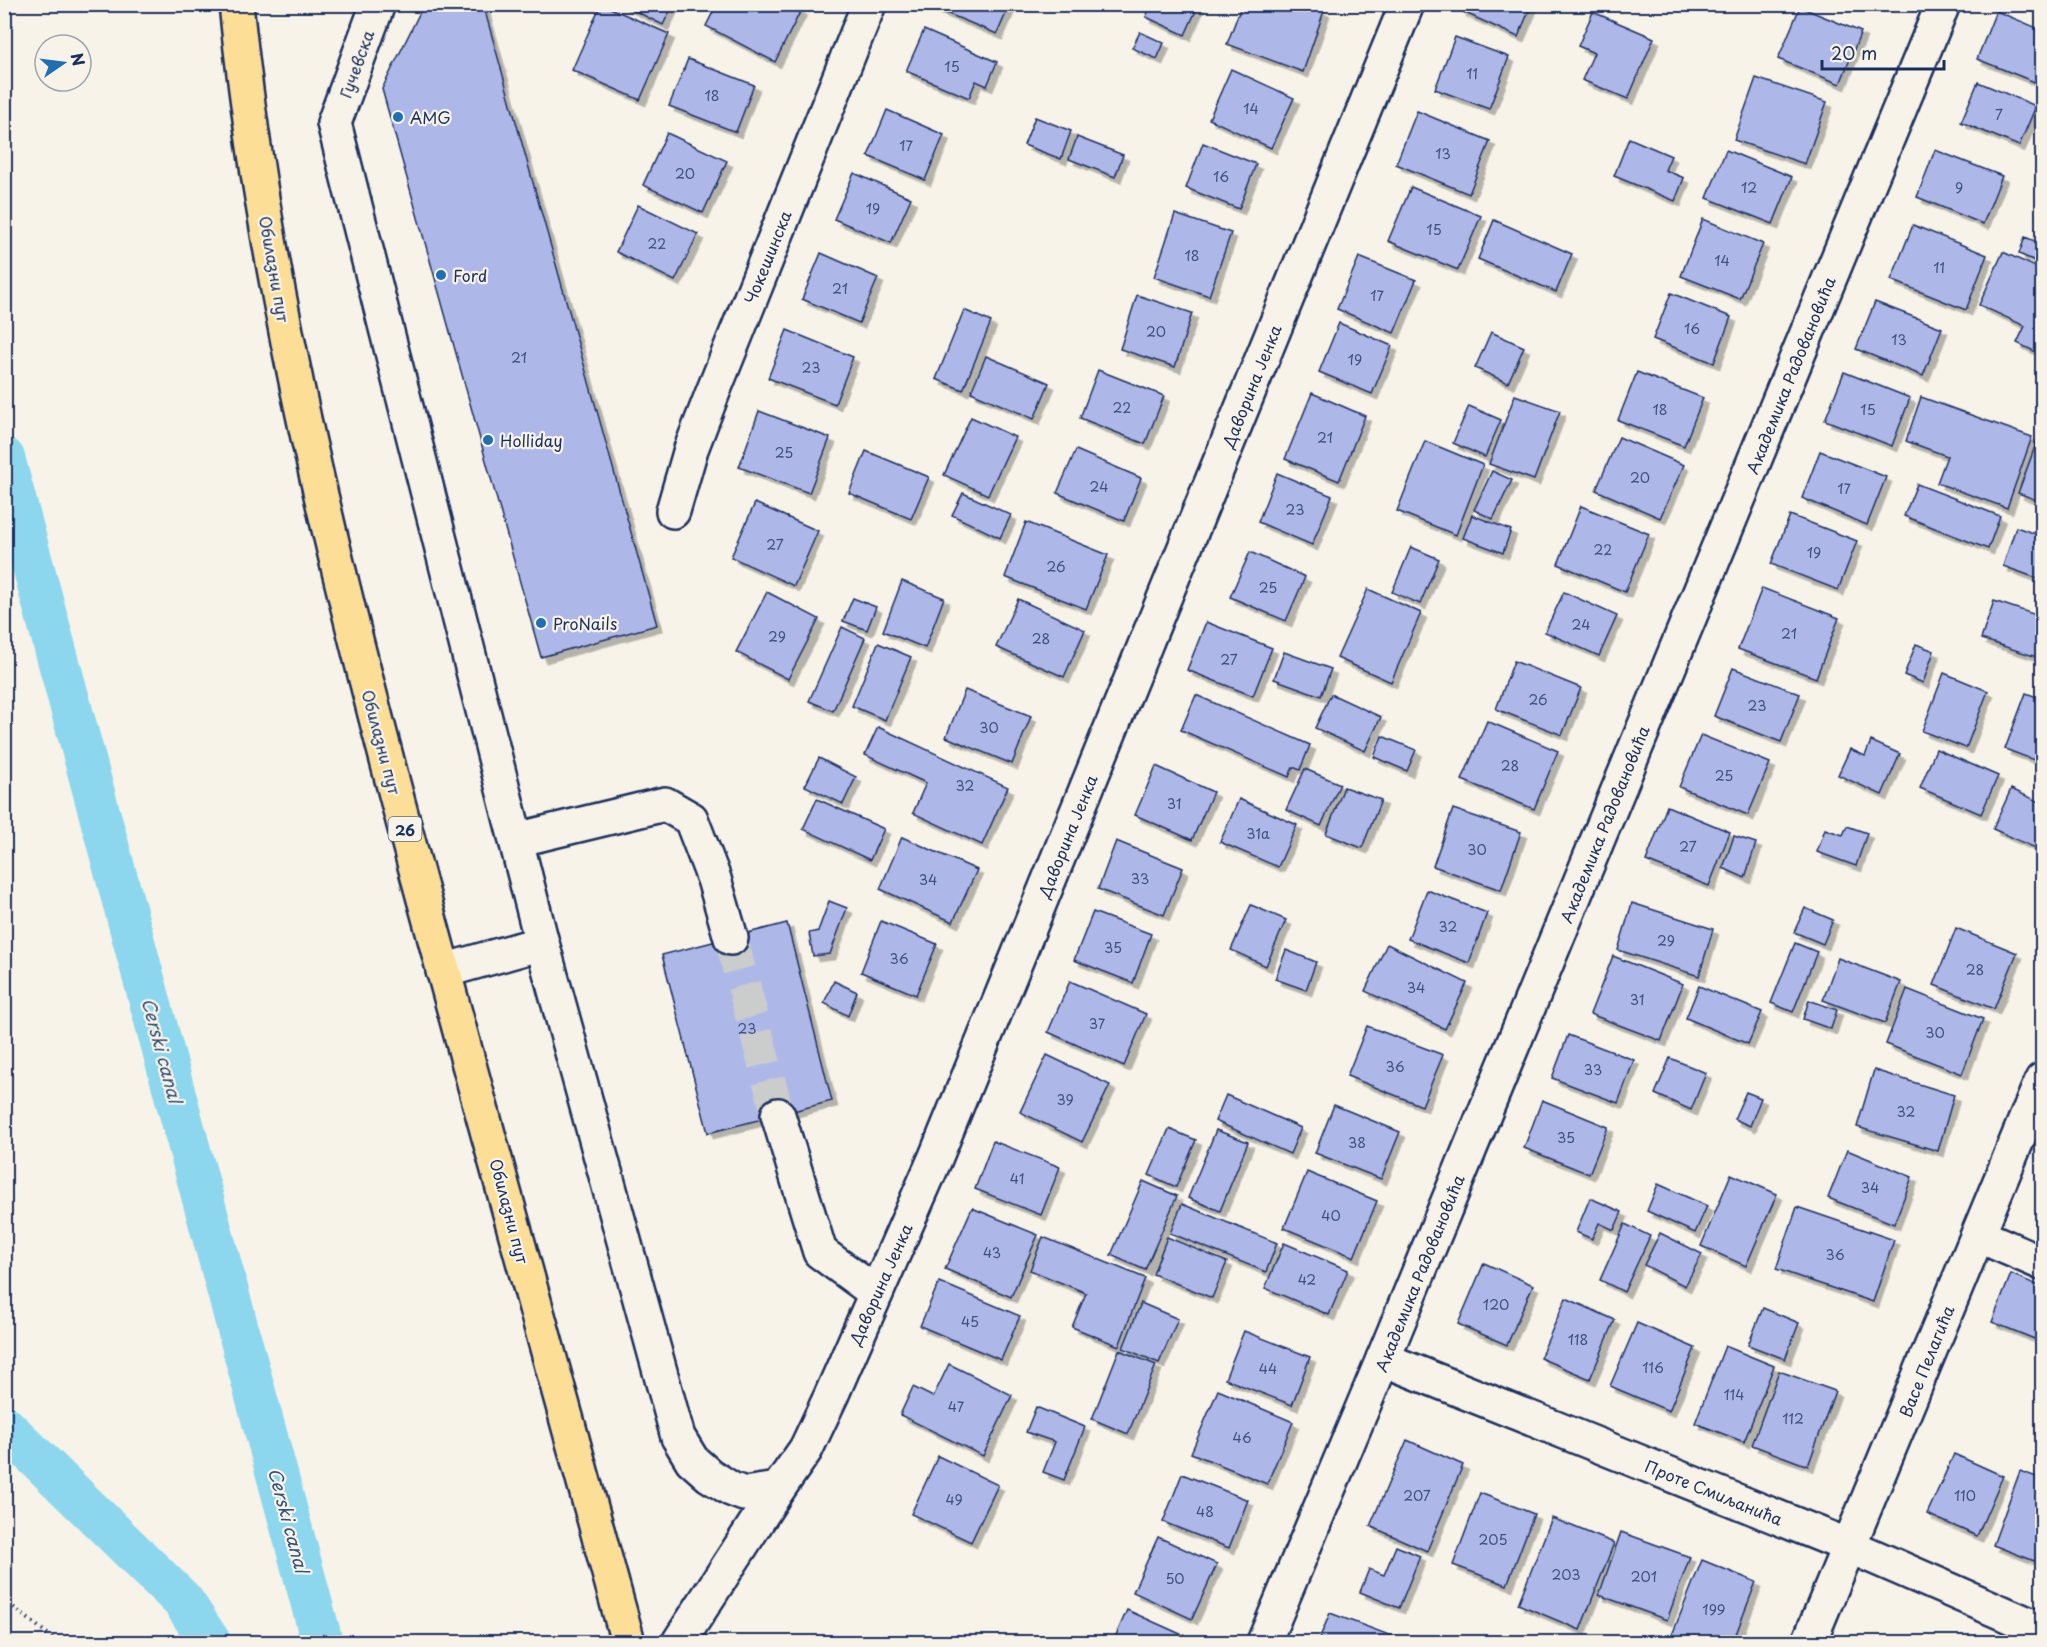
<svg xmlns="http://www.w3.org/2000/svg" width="2047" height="1647" font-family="'Playpen Sans',sans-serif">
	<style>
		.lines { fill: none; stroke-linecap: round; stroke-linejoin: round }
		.canal { stroke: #8dd7ee; stroke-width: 42 }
		.building { fill: #adb8e9; stroke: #1b2f5e; stroke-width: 1.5; filter: url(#shadow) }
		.minor-tunnel { stroke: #cbcccc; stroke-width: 33; stroke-dasharray: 33 16; stroke-linecap: butt }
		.minor-casing { stroke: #1b2f5e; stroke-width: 38 }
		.major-casing { stroke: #1b2f5e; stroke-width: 38 }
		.path { stroke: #1b2f5e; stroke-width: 4; stroke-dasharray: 1.5 4.5; stroke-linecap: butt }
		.minor { stroke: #f7f3e8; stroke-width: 33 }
		.major { stroke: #fcde96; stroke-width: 33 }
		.poi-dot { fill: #1f6fb2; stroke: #f7f3e8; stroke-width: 2 }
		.labels { text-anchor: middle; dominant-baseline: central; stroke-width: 4.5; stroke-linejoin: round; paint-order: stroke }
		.number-label { font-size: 14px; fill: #405181 }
		.shield { fill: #f7f3e8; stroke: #5d6a87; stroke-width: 1.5 }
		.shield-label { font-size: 15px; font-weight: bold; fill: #1b2f5e }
		.street-label { font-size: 16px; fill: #1b2f5e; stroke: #f7f3e8 }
		.poi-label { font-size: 16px; fill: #1b2f5e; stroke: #f7f3e8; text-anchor: start }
		.water-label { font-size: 18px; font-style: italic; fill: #32517b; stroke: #f7f3e8 }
	</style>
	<defs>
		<filter id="shadow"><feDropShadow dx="5.5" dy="5.5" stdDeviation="0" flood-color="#0004"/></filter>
	</defs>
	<rect width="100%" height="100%" fill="#f7f3e8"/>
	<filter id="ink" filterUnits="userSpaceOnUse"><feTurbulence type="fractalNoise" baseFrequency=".0167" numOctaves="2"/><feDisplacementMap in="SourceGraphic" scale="12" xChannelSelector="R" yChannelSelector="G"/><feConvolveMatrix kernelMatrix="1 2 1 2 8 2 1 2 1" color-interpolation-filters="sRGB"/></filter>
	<g filter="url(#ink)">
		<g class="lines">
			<g class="canal">
				<polyline points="4,458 322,1642"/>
				<polyline points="4,1426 183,1601 210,1642"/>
			</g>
		</g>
		<g class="building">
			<polygon points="424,4 483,4 657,625 541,657 382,89"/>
			<polygon points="601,4 669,34 640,100 572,70"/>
			<polygon points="621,4 673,4 663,25"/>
			<polygon points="717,4 790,4 801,10 775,62 706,26"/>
			<polygon points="936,4 1010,4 997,34 934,8"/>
			<polygon points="1151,4 1199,4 1185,35 1146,17"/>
			<polygon points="1242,4 1306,4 1324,11 1303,72 1227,44"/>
			<polygon points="1464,4 1532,4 1518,37 1461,11"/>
			<polygon points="1800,7 1861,32 1840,84 1778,59"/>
			<polygon points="1996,11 2042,30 2042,85 1977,59"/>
			<polygon points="1593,12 1654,38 1628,99 1582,80 1594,53 1578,46"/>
			<polygon points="924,30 997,62 987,86 976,81 969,98 906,71"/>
			<polygon points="1140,32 1164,43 1157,59 1132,48"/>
			<polygon points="1455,37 1509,57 1489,109 1435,89"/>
			<polygon points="688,59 754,85 736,132 669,106"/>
			<polygon points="1231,69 1294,98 1271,148 1209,119"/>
			<polygon points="1756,78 1827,102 1805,164 1734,140"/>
			<polygon points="1978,82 2036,106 2019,146 1961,122"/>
			<polygon points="887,110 944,135 925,180 868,156"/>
			<polygon points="1417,111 1490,141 1469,194 1396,164"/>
			<polygon points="1035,117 1071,131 1061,159 1024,145"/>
			<polygon points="667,133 727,161 703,213 643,185"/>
			<polygon points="1077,137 1123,155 1115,177 1069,159"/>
			<polygon points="1629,138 1671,156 1665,170 1684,178 1675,201 1614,176"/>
			<polygon points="1203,143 1256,164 1239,209 1186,188"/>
			<polygon points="1726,150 1792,177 1773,224 1707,198"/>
			<polygon points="1935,150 2002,176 1983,224 1917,197"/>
			<polygon points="854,173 911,198 891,243 834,219"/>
			<polygon points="1411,187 1481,216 1458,270 1388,241"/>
			<polygon points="638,205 698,234 675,281 616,252"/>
			<polygon points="1175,214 1231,233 1209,296 1154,277"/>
			<polygon points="1703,219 1763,244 1740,299 1681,276"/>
			<polygon points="1494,220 1572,254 1556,292 1478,259"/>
			<polygon points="1913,225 1987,255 1966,310 1891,280"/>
			<polygon points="2025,237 2042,244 2042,264 2019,254"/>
			<polygon points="2003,252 2042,270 2042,355 2017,343 2025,326 1979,305"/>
			<polygon points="821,253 878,278 859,323 802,299"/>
			<polygon points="1359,257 1416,280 1394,333 1337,309"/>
			<polygon points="1671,293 1731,317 1714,363 1653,339"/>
			<polygon points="1137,295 1192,313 1175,367 1120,349"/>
			<polygon points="1875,302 1942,328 1923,376 1856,349"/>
			<polygon points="964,310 991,322 963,390 936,379"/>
			<polygon points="1339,323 1392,346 1372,394 1319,372"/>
			<polygon points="787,330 853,357 835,404 768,378"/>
			<polygon points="1491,332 1524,347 1508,383 1475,368"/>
			<polygon points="986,356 1049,383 1034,419 971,392"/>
			<polygon points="1098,370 1164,396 1145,444 1080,418"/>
			<polygon points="1637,372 1703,398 1684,446 1618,420"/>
			<polygon points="1844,372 1910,398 1892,446 1825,420"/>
			<polygon points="1312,393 1365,416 1339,481 1285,459"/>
			<polygon points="1515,395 1560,411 1534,480 1489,464"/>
			<polygon points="1921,397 2032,437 2007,508 1937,483 1947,456 1906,441"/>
			<polygon points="1469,406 1501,420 1485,457 1453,443"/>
			<polygon points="759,411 830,438 809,493 739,467"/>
			<polygon points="971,417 1015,437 988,495 944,475"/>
			<polygon points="1619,437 1684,465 1660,518 1596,490"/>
			<polygon points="1425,441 1483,465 1456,535 1397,511"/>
			<polygon points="2037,441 2042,443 2042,502 2018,493"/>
			<polygon points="1076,450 1141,478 1124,521 1057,493"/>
			<polygon points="866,451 929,477 911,519 849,493"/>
			<polygon points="1820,451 1886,477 1867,525 1802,498"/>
			<polygon points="1492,471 1512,480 1493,519 1474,510"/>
			<polygon points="1277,473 1332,496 1312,545 1258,522"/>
			<polygon points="1917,484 2000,516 1988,549 1904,516"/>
			<polygon points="963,493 1011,515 1000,538 952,515"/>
			<polygon points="755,503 818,531 794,586 731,557"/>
			<polygon points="1581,506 1649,534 1625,592 1558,564"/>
			<polygon points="1472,515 1511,530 1503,553 1463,538"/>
			<polygon points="1790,515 1857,541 1838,590 1771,564"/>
			<polygon points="1026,522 1108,555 1086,609 1005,577"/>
			<polygon points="2016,527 2042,536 2042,580 2003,566"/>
			<polygon points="1411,547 1439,559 1420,604 1392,592"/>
			<polygon points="1250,552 1305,577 1286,621 1230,597"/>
			<polygon points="902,581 944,598 925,648 883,631"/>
			<polygon points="1762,588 1839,618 1816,678 1738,649"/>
			<polygon points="1368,589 1421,613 1391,682 1337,658"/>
			<polygon points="767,592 819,619 788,679 736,652"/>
			<polygon points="1564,592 1617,616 1599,656 1545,632"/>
			<polygon points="853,598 876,607 867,630 843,621"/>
			<polygon points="1018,599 1085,630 1064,677 996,647"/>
			<polygon points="1994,601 2042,617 2042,650 2040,658 1981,639"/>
			<polygon points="1206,622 1272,648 1253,696 1187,670"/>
			<polygon points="842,627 865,638 833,711 809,701"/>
			<polygon points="878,643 911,657 885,720 852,706"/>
			<polygon points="1916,644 1934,651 1923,683 1904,675"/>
			<polygon points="1284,652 1331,669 1321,696 1274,679"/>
			<polygon points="1514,661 1581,688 1562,735 1496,709"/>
			<polygon points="1733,668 1800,694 1781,742 1714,716"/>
			<polygon points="1944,673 1988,691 1966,748 1922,731"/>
			<polygon points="965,690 1031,716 1012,764 946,737"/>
			<polygon points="2026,693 2042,699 2042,763 2005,749"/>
			<polygon points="1331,694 1381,717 1365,751 1315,728"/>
			<polygon points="1196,695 1310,745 1300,770 1293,767 1289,777 1181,730"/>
			<polygon points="1487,721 1558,751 1534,809 1462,780"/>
			<polygon points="878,727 1008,787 982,845 913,813 926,783 865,755"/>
			<polygon points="1701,735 1770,763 1748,815 1679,787"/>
			<polygon points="1382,736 1416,750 1407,771 1374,757"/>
			<polygon points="1871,741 1900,754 1882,795 1838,775 1850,749 1865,756"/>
			<polygon points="1936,749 1998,776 1981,814 1920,788"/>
			<polygon points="819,758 856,777 843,804 805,786"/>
			<polygon points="1156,766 1213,792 1192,840 1135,815"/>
			<polygon points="1305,769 1340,784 1321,826 1286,810"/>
			<polygon points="1344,787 1381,800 1362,848 1326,834"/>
			<polygon points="2011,789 2042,803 2042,851 1993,829"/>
			<polygon points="817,799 884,829 870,860 803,829"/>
			<polygon points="1239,799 1297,825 1278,867 1220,842"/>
			<polygon points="1667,806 1730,832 1709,886 1646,861"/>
			<polygon points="1453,809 1521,832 1501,890 1433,866"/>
			<polygon points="1847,826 1867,833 1856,866 1817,852 1825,829 1843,835"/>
			<polygon points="1734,836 1756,843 1745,878 1723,868"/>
			<polygon points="902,837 977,870 953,922 880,889"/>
			<polygon points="1116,841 1183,868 1164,915 1098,889"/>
			<polygon points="1427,890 1487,913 1469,963 1408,939"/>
			<polygon points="829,901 847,908 830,954 813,956 809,933 818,931"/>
			<polygon points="1632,903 1713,929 1699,976 1618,950"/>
			<polygon points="1251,905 1286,920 1266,966 1231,950"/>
			<polygon points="1805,908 1833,920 1823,944 1794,932"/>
			<polygon points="1093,912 1151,934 1133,983 1074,960"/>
			<polygon points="881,921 937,944 916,995 861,972"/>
			<polygon points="787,923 832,1101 708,1133 662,955"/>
			<polygon points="1956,928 2017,953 1994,1009 1934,985"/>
			<polygon points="1795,943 1817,952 1793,1012 1771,1003"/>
			<polygon points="1387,944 1467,983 1445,1029 1365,991"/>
			<polygon points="1286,950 1316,962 1306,990 1275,979"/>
			<polygon points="1613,956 1683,984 1661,1041 1590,1014"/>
			<polygon points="1838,958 1901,982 1885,1023 1823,1000"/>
			<polygon points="834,981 857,992 848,1016 824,1003"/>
			<polygon points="1070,981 1146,1014 1124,1066 1048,1032"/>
			<polygon points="1699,986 1762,1012 1748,1044 1686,1018"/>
			<polygon points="1907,989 1983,1019 1962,1074 1886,1044"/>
			<polygon points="1809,1000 1837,1010 1831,1029 1803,1019"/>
			<polygon points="1367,1026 1443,1055 1422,1106 1347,1076"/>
			<polygon points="1568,1035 1634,1060 1618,1103 1552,1078"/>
			<polygon points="1047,1055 1110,1085 1082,1142 1020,1112"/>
			<polygon points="1670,1058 1706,1073 1691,1110 1655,1094"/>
			<polygon points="1874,1070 1954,1095 1938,1151 1857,1127"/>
			<polygon points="1746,1092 1761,1098 1750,1126 1734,1119"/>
			<polygon points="1226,1095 1301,1128 1290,1154 1215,1121"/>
			<polygon points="1542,1100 1608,1127 1589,1174 1524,1148"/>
			<polygon points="1334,1105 1400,1132 1381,1179 1315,1153"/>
			<polygon points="1169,1129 1196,1140 1176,1187 1149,1175"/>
			<polygon points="1216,1130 1248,1142 1220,1211 1188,1198"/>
			<polygon points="993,1141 1060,1167 1041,1215 975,1189"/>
			<polygon points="1847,1150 1912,1177 1894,1224 1828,1198"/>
			<polygon points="1307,1172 1377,1201 1354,1257 1284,1228"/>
			<polygon points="1731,1174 1777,1194 1746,1266 1701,1246"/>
			<polygon points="1143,1181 1177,1196 1145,1270 1111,1255"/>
			<polygon points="1658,1184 1707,1206 1695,1233 1647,1211"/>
			<polygon points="1590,1198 1622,1212 1614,1230 1599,1223 1592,1239 1576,1232"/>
			<polygon points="1182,1204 1277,1243 1266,1272 1170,1233"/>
			<polygon points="1797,1207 1894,1240 1873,1302 1776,1269"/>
			<polygon points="972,1208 1038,1235 1011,1297 945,1269"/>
			<polygon points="1625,1224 1650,1236 1624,1292 1600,1280"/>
			<polygon points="1660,1233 1702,1254 1685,1286 1644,1265"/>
			<polygon points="1043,1237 1145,1278 1119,1346 1072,1327 1086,1293 1030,1270"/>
			<polygon points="1167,1237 1227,1262 1212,1298 1153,1274"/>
			<polygon points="1284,1243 1348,1270 1329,1315 1265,1288"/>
			<polygon points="1484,1263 1533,1285 1507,1345 1458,1324"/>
			<polygon points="2011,1274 2042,1287 2042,1342 1992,1322"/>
			<polygon points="939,1282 1020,1316 1001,1360 920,1326"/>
			<polygon points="1566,1298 1615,1320 1590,1379 1540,1358"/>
			<polygon points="1141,1303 1178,1319 1159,1363 1123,1348"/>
			<polygon points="1763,1308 1799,1323 1785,1359 1748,1345"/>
			<polygon points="1637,1323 1695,1348 1669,1411 1610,1386"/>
			<polygon points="1244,1331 1310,1357 1292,1405 1225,1379"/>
			<polygon points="1725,1346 1774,1366 1744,1442 1695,1423"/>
			<polygon points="1119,1350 1156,1365 1128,1434 1092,1419"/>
			<polygon points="949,1364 1012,1395 983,1456 900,1415 913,1387 933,1397"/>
			<polygon points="1779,1371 1835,1391 1808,1466 1752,1445"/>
			<polygon points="1218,1390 1293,1422 1267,1484 1191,1453"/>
			<polygon points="1036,1407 1085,1427 1064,1480 1043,1472 1055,1442 1026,1432"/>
			<polygon points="1407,1440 1463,1465 1427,1551 1370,1526"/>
			<polygon points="1954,1454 2003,1476 1977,1536 1927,1514"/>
			<polygon points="938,1456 998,1485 971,1542 911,1514"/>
			<polygon points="2020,1471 2042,1479 2042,1564 1993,1545"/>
			<polygon points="1182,1474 1248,1500 1229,1548 1163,1522"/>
			<polygon points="1480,1493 1534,1514 1507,1585 1453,1565"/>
			<polygon points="1552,1518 1614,1543 1580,1630 1518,1604"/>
			<polygon points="1621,1532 1690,1557 1667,1620 1599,1595"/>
			<polygon points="1158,1537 1217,1564 1192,1619 1133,1592"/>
			<polygon points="1396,1546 1420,1556 1399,1608 1360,1592 1369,1569 1384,1575"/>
			<polygon points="1702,1560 1756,1582 1733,1642 1691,1642 1672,1635"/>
			<polygon points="1127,1610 1187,1637 1185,1642 1113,1642"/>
			<polygon points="1330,1613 1400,1639 1398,1642 1318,1642"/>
		</g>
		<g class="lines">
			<polyline class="minor-tunnel" points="731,938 778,1115"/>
			<g class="minor-casing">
				<g id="minor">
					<polyline points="378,4 334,123 542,943 443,971"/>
					<polyline points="673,511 691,449 713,392 869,4"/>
					<polyline points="516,840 665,804 691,819 714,879 731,938"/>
					<polyline points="542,943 678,1437 692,1460 709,1475 731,1489 744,1494 778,1489"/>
					<polyline points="778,1115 820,1252 876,1293"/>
					<polyline points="1978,1235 2042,1263"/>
					<polyline points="1383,1359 1849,1546 2042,1630"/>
					<polyline points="679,1642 778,1489 806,1449 831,1396 935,1159 1407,4"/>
					<polyline points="1264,1642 1383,1359 1943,4"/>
					<polyline points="1809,1642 2042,1080"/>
				</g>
			</g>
			<g class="major-casing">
				<path id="major" d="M236 4C266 297 339 583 415 866 485 1125 557 1384 628 1642"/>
			</g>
			<polyline class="path" points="4,1600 58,1642"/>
			<use href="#minor" class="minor"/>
			<use href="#major" class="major"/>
		</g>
	</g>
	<g class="poi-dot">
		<circle cx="398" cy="117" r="6"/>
		<circle cx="441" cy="275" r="6"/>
		<circle cx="488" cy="440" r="6"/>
		<circle cx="541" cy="623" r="6"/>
	</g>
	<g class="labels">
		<g class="number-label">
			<text x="952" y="66">15</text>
			<text x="1472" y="73">11</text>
			<text x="712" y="95">18</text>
			<text x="1251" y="108">14</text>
			<text x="1999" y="114">7</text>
			<text x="906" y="145">17</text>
			<text x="1443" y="153">13</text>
			<text x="685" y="173">20</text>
			<text x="1221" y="176">16</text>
			<text x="1749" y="187">12</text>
			<text x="1959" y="187">9</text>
			<text x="873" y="208">19</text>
			<text x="1434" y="229">15</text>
			<text x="657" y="243">22</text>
			<text x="1192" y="255">18</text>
			<text x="1722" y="260">14</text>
			<text x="1939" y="267">11</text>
			<text x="840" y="288">21</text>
			<text x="1377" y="295">17</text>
			<text x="1692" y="328">16</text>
			<text x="1156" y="331">20</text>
			<text x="1899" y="339">13</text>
			<text x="519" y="357">21</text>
			<text x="1355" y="359">19</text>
			<text x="811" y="367">23</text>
			<text x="1122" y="407">22</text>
			<text x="1660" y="409">18</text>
			<text x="1868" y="409">15</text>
			<text x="1325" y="437">21</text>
			<text x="784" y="452">25</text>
			<text x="1640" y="477">20</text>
			<text x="1099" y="486">24</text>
			<text x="1844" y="488">17</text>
			<text x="1295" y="509">23</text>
			<text x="775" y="544">27</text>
			<text x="1603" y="549">22</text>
			<text x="1814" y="552">19</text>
			<text x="1056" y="566">26</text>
			<text x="1268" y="587">25</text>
			<text x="1581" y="624">24</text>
			<text x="1789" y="633">21</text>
			<text x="777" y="636">29</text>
			<text x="1041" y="638">28</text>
			<text x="1229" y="659">27</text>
			<text x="1538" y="699">26</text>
			<text x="1757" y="705">23</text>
			<text x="989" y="727">30</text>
			<text x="1510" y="765">28</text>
			<text x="1724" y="775">25</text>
			<text x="965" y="785">32</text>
			<text x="1174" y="803">31</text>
			<text x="1258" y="833">31a</text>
			<text x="1688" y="846">27</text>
			<text x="1477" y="849">30</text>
			<text x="1140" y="878">33</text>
			<text x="928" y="879">34</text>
			<text x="1448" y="926">32</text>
			<text x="1666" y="940">29</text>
			<text x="1113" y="947">35</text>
			<text x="899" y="958">36</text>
			<text x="1975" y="969">28</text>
			<text x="1416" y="987">34</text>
			<text x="1637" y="999">31</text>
			<text x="1097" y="1023">37</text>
			<text x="747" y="1028">23</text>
			<text x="1935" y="1032">30</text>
			<text x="1395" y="1066">36</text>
			<text x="1593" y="1069">33</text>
			<text x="1065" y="1099">39</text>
			<text x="1906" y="1111">32</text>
			<text x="1566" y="1137">35</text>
			<text x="1357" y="1142">38</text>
			<text x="1017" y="1178">41</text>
			<text x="1870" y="1187">34</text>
			<text x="1331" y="1215">40</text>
			<text x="992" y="1252">43</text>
			<text x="1835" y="1254">36</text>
			<text x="1307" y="1279">42</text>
			<text x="1496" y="1304">120</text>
			<text x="970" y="1321">45</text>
			<text x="1578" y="1339">118</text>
			<text x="1653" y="1367">116</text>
			<text x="1268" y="1368">44</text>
			<text x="1734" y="1394">114</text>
			<text x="956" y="1406">47</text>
			<text x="1793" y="1418">112</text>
			<text x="1242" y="1437">46</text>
			<text x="1417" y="1495">207</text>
			<text x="1965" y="1495">110</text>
			<text x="954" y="1499">49</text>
			<text x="1205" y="1511">48</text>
			<text x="1493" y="1539">205</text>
			<text x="1566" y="1574">203</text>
			<text x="1644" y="1576">201</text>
			<text x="1175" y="1578">50</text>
			<text x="1714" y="1609">199</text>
		</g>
		<rect class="shield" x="388.5" y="817" width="33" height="24" rx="4.5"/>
		<g class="shield-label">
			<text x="405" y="829">26</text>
		</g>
		<g class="street-label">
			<text transform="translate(356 64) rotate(-70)">Гучевска</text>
			<text transform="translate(767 257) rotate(-68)">Чокешинска</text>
			<text transform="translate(275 269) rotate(80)">Обилазни пут</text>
			<text transform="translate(1790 375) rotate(-68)">Академика Радовановића</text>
			<text transform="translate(1251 386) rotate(-68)">Даворина Јенка</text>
			<text transform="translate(382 742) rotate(75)">Обилазни пут</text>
			<text transform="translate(1604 824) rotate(-68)">Академика Радовановића</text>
			<text transform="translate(1067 836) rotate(-68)">Даворина Јенка</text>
			<text transform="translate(510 1211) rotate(75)">Обилазни пут</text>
			<text transform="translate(1419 1273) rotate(-68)">Академика Радовановића</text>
			<text transform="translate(880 1284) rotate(-66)">Даворина Јенка</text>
			<text transform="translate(1926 1361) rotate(-68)">Васе Пелагића</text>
			<text transform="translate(1714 1492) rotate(22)">Проте Смиљанића</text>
		</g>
		<g class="poi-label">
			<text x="410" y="117">AMG</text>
			<text x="453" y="275">Ford</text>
			<text x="500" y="440">Holliday</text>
			<text x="553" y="623">ProNails</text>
		</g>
		<g class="water-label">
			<text transform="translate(163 1050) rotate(75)">Cerski canal</text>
			<text transform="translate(289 1520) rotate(75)">Cerski canal</text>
		</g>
	</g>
	<rect width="2047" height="1647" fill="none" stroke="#f7f3e8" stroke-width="24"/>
	<rect x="12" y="12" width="2023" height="1623" fill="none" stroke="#1b2f5e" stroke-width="2" filter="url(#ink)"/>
	<g transform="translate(63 63) rotate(76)"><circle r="28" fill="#f7f3e8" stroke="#9fa5b1" stroke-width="1.5"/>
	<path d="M0-4.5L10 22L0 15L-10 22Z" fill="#1f6fb2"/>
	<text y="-9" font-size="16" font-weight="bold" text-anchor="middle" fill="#1b2f5e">N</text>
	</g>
	<path d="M1822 60v9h122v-9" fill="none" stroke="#1b2f5e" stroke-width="3"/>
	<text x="1831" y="60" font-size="18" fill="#1b2f5e" stroke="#f7f3e8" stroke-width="4.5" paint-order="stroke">20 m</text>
</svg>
